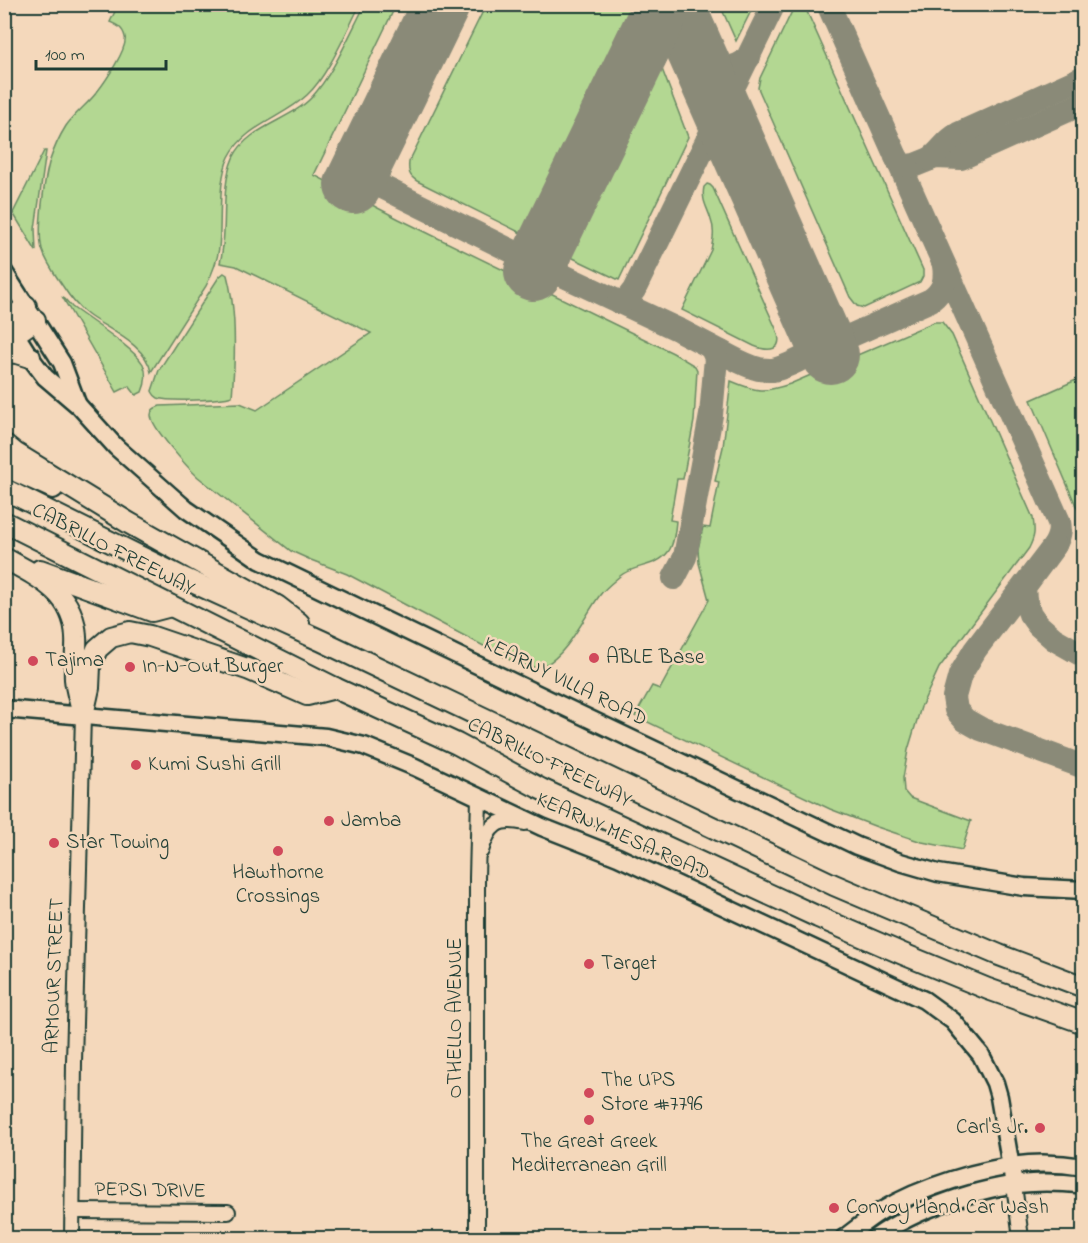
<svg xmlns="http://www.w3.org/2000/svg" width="1088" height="1243" font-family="'Indie Flower',sans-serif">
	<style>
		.green { fill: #b3d792; stroke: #698a63; stroke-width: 1.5 }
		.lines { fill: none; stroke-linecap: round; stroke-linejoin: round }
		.taxiway { stroke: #8a8a78; stroke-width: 24 }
		.runway { stroke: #8a8a78; stroke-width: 58 }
		.minor-casing { stroke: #1f3d34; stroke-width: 18 }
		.major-casing { stroke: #1f3d34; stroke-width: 21 }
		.highway-casing { stroke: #1f3d34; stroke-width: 24 }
		.minor { stroke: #f4d8bb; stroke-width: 14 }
		.major { stroke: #f4d8bb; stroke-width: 16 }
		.highway { stroke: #f4d8bb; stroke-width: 20 }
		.poi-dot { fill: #d1495b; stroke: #f4d8bb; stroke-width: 2 }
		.labels { text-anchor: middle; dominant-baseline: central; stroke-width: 5; stroke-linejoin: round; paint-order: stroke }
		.street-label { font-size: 21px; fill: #1f3d34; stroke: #f4d8bb }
		.poi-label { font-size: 21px; fill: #1f3d34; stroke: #f4d8bb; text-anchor: start }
	</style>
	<rect width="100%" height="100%" fill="#f4d8bb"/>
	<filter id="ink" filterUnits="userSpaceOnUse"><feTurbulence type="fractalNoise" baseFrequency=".0167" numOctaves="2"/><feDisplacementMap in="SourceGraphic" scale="12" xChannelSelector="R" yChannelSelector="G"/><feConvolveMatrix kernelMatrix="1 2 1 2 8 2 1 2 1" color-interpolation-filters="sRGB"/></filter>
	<g filter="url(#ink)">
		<g class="green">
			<path d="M118 5H360C347 30 328 76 307 95 283 118 245 125 229 157 217 181 222 221 219 248 217 262 212 274 206 286L151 372C146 344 108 330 88 315 77 307 69 296 62 285 54 273 46 262 42 249 37 231 44 182 49 163 53 151 59 137 66 126 75 113 88 104 97 92 105 82 128 48 125 37 123 28 117 25 110 22Z"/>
			<path d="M365 5H396L314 175 399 219 673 353 695 366 697 370 694 421 683 479H677L670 520 676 521C675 531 674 545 668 552 656 568 635 564 620 576 613 582 605 588 600 595 585 615 567 656 543 666 534 669 524 666 516 663L347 574 311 560 291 551 198 477C188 468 151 427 151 415 151 409 155 408 160 406L240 403 257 410 371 333 236 266 220 263C229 229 219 191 233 158 248 126 290 121 312 97 334 73 350 33 365 5Z"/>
			<path d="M486 5H631L632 15 630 21 529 231 525 235 417 181C409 176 408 171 409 162Z"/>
			<polygon points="720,5 754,5 736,41"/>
			<polygon points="795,5 804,5 923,270 923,276 920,282 864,308 857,306 850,297 758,88 760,78"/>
			<polygon points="658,66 662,69 688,137 619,280 573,258 570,256 569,252 652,74 655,67"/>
			<polygon points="44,151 46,151 35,229 36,251 13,213"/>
			<path d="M707 184 710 185 713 188 777 331C784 351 769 352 754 346L682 310 711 250C713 240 715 230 711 220 708 208 701 201 704 187Z"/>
			<path d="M224 273 227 275C235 305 235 337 234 368 233 377 233 387 232 396 221 400 169 402 158 398 154 396 154 395 152 391L159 370 219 277Z"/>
			<path d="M63 298 65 299 72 307C89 320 134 348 143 364 147 373 146 383 142 392L136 395 129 386 117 392Z"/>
			<path d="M934 322H942L952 335 1033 518C1035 531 1035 536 1029 548L939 668 921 707 908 750 903 778 904 791 910 798 971 821 962 850 922 842 877 827 830 809 635 716 652 686 660 689 709 600 699 563 698 549 703 527 710 528 719 482 715 481 723 447 731 381C757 392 763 393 790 384Z"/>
			<polygon points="1083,377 1083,522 1031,400"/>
		</g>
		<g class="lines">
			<g class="taxiway">
				<path d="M828 4 1059 522C1061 531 1059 537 1055 545"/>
				<path d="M694 48C697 52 700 57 703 60 717 72 737 70 749 57"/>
				<polyline points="896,157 901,164 908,166 915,165 935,157 961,158 1084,103"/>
				<path d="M930 159C941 152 945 141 958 134L1084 77"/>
				<path d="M358 175 522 256C532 258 539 254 545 247"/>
				<polyline points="545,247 544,258 547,268 679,330 721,352 719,353"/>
				<polyline points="619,302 627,299 634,290 774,4"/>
				<path d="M721 352C733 358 746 366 759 369 764 370 769 370 773 370 783 368 814 355 818 346 821 338 819 331 817 323 824 334 829 340 843 339L931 300C944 290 946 281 944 265"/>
				<polyline points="674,578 685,557 711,415 716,358 712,349 709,346"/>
				<polyline points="1084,656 1054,639 1038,625 1030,614 1025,599 1024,587 1055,545 975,650 960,675 954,697 956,710 965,720 981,729 1084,767"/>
			</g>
			<g class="runway">
				<polyline points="675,4 830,355"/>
				<polyline points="353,185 441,4"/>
				<polyline points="533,272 663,4"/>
			</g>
			<g class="minor-casing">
				<g id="minor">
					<path d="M481 851C489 824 498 817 525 823"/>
					<polyline points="1014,1185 1021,1238"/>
					<polyline points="72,1211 228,1212"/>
					<polyline points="72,1238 74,1062 83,715"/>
					<polyline points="477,1238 477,878 479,797"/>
				</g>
			</g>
			<g class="major-casing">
				<g id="major">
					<polyline points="4,272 62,363 77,403"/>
					<polyline points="9,324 30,357 45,377 79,406 116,447 186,509 260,560 554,702 857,846 900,862 938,873 1024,887 1084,890"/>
					<polyline points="4,709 326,737 364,746 415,767 542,827 618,857 924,1000 953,1021 981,1055 995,1083 999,1097 1014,1185"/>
					<path d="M844 1238C856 1229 868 1219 881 1211 921 1187 982 1168 1029 1164 1046 1163 1066 1164 1084 1167"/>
					<path d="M875 1238C913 1210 984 1185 1032 1183 1049 1182 1067 1183 1084 1185"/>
				</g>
			</g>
			<g class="highway-casing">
				<g id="highway">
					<polyline points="4,326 26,306"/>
					<polyline points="4,344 15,334 35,320"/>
					<polyline points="4,352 17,353 30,357"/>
					<polyline points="4,444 15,453 129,523 277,606 299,623"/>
					<polyline points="4,466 53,488"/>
					<polyline points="4,489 179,576 322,641 834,885 999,955 1084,987"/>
					<polyline points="4,522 335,688 457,744 541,789 818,917 903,954 988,989 1084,1023"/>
					<path d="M4 558C39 577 74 593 76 637 77 651 74 665 75 679 76 689 79 698 81 707"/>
					<polyline points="40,570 152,611 171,606"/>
					<polyline points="83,715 89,688 90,666 97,649 111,637 130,632 150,636 250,670 307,695 335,688"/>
				</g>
			</g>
			<use href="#minor" class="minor"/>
			<use href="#major" class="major"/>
			<use href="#highway" class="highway"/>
		</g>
	</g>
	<g class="poi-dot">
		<circle cx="594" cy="658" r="6"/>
		<circle cx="33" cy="661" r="6"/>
		<circle cx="130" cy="667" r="6"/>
		<circle cx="136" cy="765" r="6"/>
		<circle cx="329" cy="821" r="6"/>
		<circle cx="54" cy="843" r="6"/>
		<circle cx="278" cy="851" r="6"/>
		<circle cx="589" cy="964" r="6"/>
		<circle cx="589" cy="1093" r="6"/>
		<circle cx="589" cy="1120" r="6"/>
		<circle cx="1040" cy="1128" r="6"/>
		<circle cx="834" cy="1208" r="6"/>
	</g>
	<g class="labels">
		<g class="street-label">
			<text transform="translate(113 550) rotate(27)">CABRILLO FREEWAY</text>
			<text transform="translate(565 682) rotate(26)">KEARNY VILLA ROAD</text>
			<text transform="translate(549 763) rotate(26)">CABRILLO FREEWAY</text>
			<text transform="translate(623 837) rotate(24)">KEARNY MESA ROAD</text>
			<text transform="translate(55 976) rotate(-88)">ARMOUR STREET</text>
			<text transform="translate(456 1018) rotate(-90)">OTHELLO AVENUE</text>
			<text transform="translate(150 1191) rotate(1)">PEPSI DRIVE</text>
		</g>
		<g class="poi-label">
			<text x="606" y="658">ABLE Base</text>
			<text x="45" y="661">Tajima</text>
			<text x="142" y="667">In-N-Out Burger</text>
			<text x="148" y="765">Kumi Sushi Grill</text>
			<text x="341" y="821">Jamba</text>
			<text x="66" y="843">Star Towing</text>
			<text x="278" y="873" text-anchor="middle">Hawthorne<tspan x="278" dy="24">Crossings</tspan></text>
			<text x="601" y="964">Target</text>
			<text x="601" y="1081">The UPS<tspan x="601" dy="24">Store #7796</tspan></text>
			<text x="1028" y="1128" text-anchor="end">Carl's Jr.</text>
			<text x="589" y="1142" text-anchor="middle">The Great Greek<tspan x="589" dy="24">Mediterranean Grill</tspan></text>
			<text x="846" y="1208">Convoy Hand Car Wash</text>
		</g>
	</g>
	<rect width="1088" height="1243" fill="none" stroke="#f4d8bb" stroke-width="24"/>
	<rect x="12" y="12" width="1064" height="1219" fill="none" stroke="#1f3d34" stroke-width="2" filter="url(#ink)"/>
	<path d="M36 60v9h130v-9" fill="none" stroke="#1f3d34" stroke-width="3"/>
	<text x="45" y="60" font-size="18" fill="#1f3d34" stroke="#f4d8bb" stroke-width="4.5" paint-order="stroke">100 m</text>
</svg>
